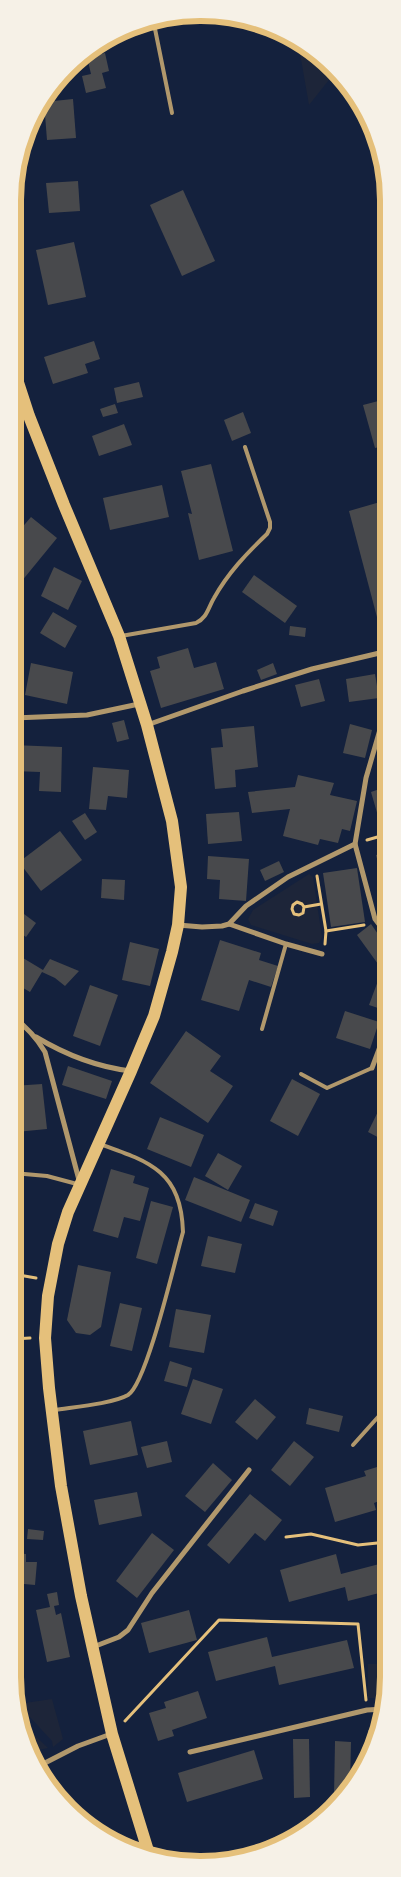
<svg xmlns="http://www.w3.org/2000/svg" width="401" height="1877" font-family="'DejaVu Sans',sans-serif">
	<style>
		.green { fill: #1d2539 }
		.building { fill: #48494c }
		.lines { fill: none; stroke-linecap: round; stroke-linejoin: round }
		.path { stroke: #e5c07b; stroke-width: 3 }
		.service { stroke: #b1986c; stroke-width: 4 }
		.minor { stroke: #b1986c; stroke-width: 5 }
		.primary { stroke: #e5c07b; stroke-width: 12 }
		.rim { fill: none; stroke: #e5c07b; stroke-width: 6 }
	</style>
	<rect width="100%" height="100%" fill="#14213d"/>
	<g class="green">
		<polygon points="298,42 336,71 309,105"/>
		<polygon points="309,874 313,877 322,937 319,943 312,944 251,925 248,919 253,910"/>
		<rect x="368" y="1664" width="19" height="34"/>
		<polygon points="52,1699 63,1739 53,1747 52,1741 18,1704"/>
		<polygon points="22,1723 48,1748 39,1750 26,1745"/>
	</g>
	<g class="building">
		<polygon points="105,53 109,71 102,73 106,88 86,93 82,76 91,74 87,57"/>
		<polygon points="73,99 76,138 47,140 44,102"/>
		<polygon points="78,181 80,211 49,213 46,183"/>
		<polygon points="183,190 215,261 182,276 150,205"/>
		<polygon points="74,242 86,297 48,305 36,250"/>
		<polygon points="94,341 100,359 85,364 88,373 53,384 44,357"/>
		<polygon points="139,382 143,397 117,403 114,388"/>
		<polygon points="386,399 388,406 388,445 375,448 363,405"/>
		<polygon points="115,404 118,413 103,417 100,409"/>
		<polygon points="243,412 251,433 232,441 224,420"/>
		<polygon points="124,424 132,445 99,456 92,436"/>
		<polygon points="211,464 233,551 199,560 188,513 192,514 181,471"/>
		<polygon points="162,485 169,517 110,530 103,498"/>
		<polygon points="380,502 388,531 388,618 378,621 349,511"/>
		<polygon points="31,517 57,538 21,582 14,576 14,537"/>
		<polygon points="54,567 82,581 68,610 41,596"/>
		<polygon points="254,575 297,606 285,623 242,592"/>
		<polygon points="53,612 77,626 65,648 40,633"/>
		<polygon points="290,626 306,628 305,637 289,635"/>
		<polygon points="188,648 194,668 216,662 224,689 161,708 150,671 160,668 157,657"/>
		<polygon points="14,657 22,662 14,677"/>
		<polygon points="31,663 73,672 67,704 25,695"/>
		<polygon points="273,663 277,674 261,680 257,670"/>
		<polygon points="375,674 379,698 349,702 346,679"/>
		<polygon points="319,679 325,701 301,707 295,685"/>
		<polygon points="124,720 129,739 117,742 112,723"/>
		<polygon points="350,724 372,730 365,758 343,753"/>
		<polygon points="254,726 258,767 235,770 236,787 215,789 211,748 223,747 221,729"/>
		<polygon points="13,745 62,747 61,792 39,791 40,772 13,771"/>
		<polygon points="388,758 388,778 386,779 381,760"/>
		<polygon points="93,767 129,770 127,798 108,796 106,810 89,809"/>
		<polygon points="298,775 334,783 330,795 357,801 350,831 342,829 338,843 320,839 318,845 283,836 290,809 252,813 248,792 295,787"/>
		<polygon points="388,786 388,813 378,816 371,792"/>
		<polygon points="239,812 242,841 208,844 206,814"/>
		<polygon points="85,813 97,832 85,840 72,821"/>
		<polygon points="60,831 82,860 41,891 19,862"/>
		<polygon points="388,852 388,892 386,893 376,855"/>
		<polygon points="208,856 249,859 246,901 219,899 220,880 207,879"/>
		<polygon points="279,861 284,872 265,881 260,870"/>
		<polygon points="357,868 365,922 331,927 323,873"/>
		<polygon points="102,879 125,880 124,900 101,898"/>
		<polygon points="20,911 36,923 26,937 13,928 13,920"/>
		<polygon points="371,924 387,947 387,957 378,964 357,935"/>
		<polygon points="220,940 261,953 259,960 278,966 271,987 249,980 239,1011 201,1000"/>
		<polygon points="130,942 159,949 150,986 122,980"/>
		<polygon points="13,952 43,970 50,959 79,971 65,986 55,978 42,972 30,992 13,982"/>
		<polygon points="382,970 387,972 387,1011 369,1005"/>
		<polygon points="90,985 118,995 100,1046 73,1036"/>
		<polygon points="345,1011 379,1022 370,1049 336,1038"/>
		<polygon points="186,1031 221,1056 210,1071 233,1086 208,1123 150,1083"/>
		<polygon points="13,1048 22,1061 13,1068"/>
		<polygon points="68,1066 112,1081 106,1099 62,1085"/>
		<polygon points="292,1079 320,1094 298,1136 270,1121"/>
		<polygon points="42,1084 47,1129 16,1132 15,1114 20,1114 19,1101 13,1102 13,1086"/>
		<polygon points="386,1095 387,1096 387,1142 368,1132"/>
		<polygon points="160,1117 204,1135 191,1167 147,1149"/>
		<polygon points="218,1153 242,1166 228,1190 205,1176"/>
		<polygon points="111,1169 135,1176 133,1183 149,1188 140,1221 124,1217 118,1238 93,1231"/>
		<polygon points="194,1177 250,1200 241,1222 185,1200"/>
		<polygon points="151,1201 173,1207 157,1264 136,1258"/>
		<polygon points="255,1203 278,1211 273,1226 249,1218"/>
		<polygon points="208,1236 242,1244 235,1273 201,1266"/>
		<polygon points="78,1265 111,1272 101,1327 90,1335 76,1333 67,1320"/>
		<polygon points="120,1303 142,1308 132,1351 110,1346"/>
		<polygon points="176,1309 211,1315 204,1353 169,1347"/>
		<polygon points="170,1361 192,1368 187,1387 164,1381"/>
		<polygon points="193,1379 223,1389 211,1424 181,1414"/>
		<polygon points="255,1399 276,1417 257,1440 235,1422"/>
		<polygon points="309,1408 343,1416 339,1432 306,1424"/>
		<polygon points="131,1421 138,1455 90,1465 83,1431"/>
		<polygon points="167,1441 172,1462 147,1468 141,1447"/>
		<polygon points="294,1441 314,1457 290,1486 271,1470"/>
		<polygon points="213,1463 232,1480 205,1512 185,1496"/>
		<polygon points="387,1464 387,1498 374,1503 376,1510 335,1522 325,1488 366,1476 364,1471"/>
		<polygon points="137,1492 142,1516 99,1525 94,1500"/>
		<polygon points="250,1494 282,1520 265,1541 255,1533 229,1564 207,1545"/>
		<polygon points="28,1529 44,1531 43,1540 27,1539"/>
		<polygon points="152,1533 174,1550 137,1598 116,1581"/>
		<polygon points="13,1553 26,1554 26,1562 37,1562 35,1585 24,1584 23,1600 13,1599"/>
		<polygon points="336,1554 341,1574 387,1562 387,1591 348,1601 345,1587 289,1602 280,1570"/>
		<polygon points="57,1592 59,1605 54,1606 56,1615 61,1613 70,1657 47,1662 36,1610 50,1607 47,1594"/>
		<polygon points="189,1610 197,1640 149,1653 141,1623"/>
		<polygon points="267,1637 272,1657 347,1640 354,1668 279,1685 275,1666 216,1681 208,1652"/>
		<polygon points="198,1691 207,1718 172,1730 174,1736 158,1741 149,1713 166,1708 164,1702"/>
		<polygon points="368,1730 378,1730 369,1758 368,1758"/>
		<polygon points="293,1739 309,1739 310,1797 294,1798"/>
		<polygon points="335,1741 351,1742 350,1784 340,1797 334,1797"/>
		<polygon points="254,1750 263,1779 187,1802 178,1773"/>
	</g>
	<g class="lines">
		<g class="path">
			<polyline points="367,840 388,834"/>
			<polyline points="317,876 326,931 325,944"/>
			<polyline points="304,907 302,904 297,902 293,905 292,909 294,914 299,915 303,913 304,907 321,904"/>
			<polyline points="326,931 364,925"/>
			<polyline points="13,1274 36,1278"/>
			<polyline points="13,1339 30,1338"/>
			<polyline points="286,1537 311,1534 358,1545 387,1542"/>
			<polyline points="125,1721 219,1620 358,1624 366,1700"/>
		</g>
		<g class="service">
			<polyline points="153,19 172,113"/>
			<path d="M121 636 196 623C207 618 208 608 214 598 228 573 246 554 267 534L270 528V522L245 447"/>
			<polyline points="262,1029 286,944"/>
			<polyline points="301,1074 327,1088 372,1068"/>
			<polyline points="13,1173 47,1176 77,1184"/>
			<path d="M54 1410C73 1407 112 1404 128 1395 147 1383 175 1260 183 1232 181 1172 151 1162 100 1144"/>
			<polyline points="353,1445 387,1407"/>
		</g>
		<g class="minor">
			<polyline points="14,718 87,715 139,704"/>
			<polyline points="147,725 243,691 312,669 388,651"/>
			<polyline points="229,924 286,944 322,954"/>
			<polyline points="178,925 202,927 222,926 229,924 246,906 288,877 355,844"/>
			<polyline points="388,936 375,919 355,844 366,778 388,702"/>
			<path d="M13 1017C27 1027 36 1037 45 1052L79 1180"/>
			<path d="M36 1037C66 1055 96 1067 131 1071"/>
			<polyline points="372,1068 387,1028"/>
			<polyline points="93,1647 119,1637 128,1630 152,1593 249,1470"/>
			<polyline points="190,1752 367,1710 384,1709"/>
			<polyline points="39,1766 78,1746 111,1734"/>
		</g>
		<polyline class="primary" points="14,370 29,416 64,505 119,636 147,725 172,821 181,887 178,925 172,952 154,1016 131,1071 68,1212 58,1244 48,1296 45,1338 49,1388 61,1486 81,1596 112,1734 149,1854"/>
	</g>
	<path d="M0 0H401V1877H0ZM200 21H201A179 179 0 0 1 380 200V1677A179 179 0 0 1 201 1856H200A179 179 0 0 1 21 1677V200A179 179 0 0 1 200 21Z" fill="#f6f1e7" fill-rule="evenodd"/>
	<path class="rim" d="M200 21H201A179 179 0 0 1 380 200V1677A179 179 0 0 1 201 1856H200A179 179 0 0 1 21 1677V200A179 179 0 0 1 200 21Z"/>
</svg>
